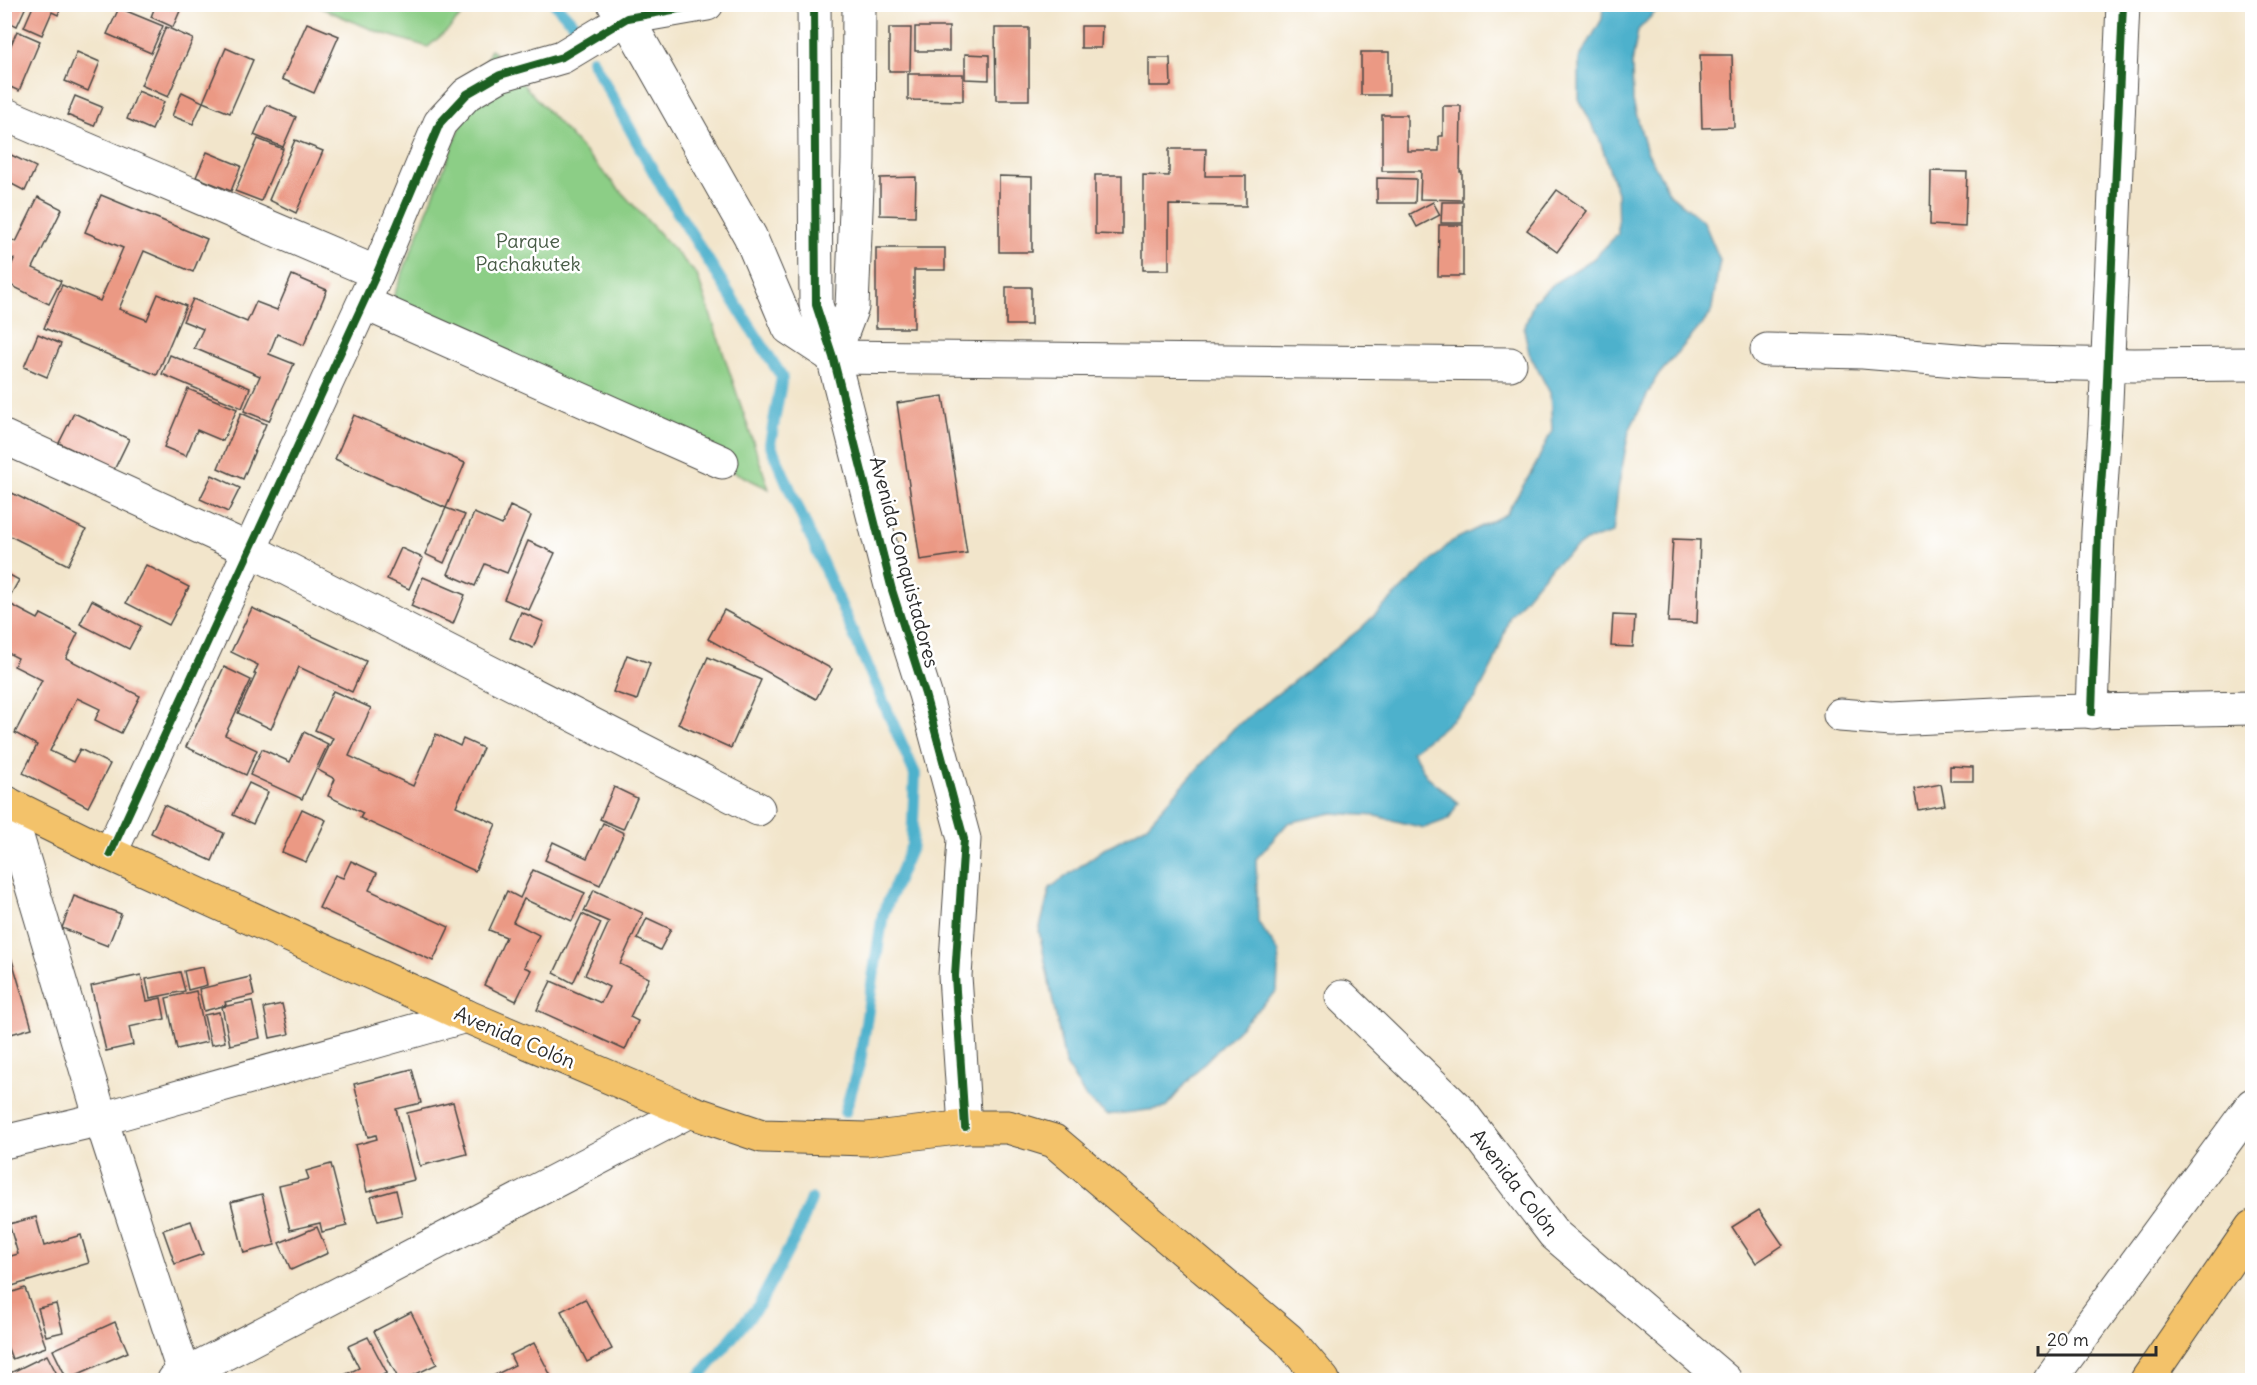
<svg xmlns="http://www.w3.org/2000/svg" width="2257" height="1385" font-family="Delius,sans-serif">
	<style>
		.green { fill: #8cce86; stroke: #5c7c58; stroke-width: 1.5 }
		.water { fill: #4db1cc; stroke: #3c6e7c; stroke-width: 1.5 }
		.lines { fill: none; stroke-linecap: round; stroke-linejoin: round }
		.stream { stroke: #4db1cc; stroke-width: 12 }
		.building { fill: #eb9984 }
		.minor-casing { stroke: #494743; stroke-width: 35 }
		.major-casing { stroke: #494743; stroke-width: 35 }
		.minor { stroke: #fff; stroke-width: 33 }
		.major { stroke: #f3c26a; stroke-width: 33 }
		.cycleway-casing { stroke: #fff; stroke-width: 11 }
		.cycleway { stroke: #1b5e20; stroke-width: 8 }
		.labels { text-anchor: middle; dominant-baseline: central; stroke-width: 5; stroke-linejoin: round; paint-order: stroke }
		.park-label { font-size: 20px; fill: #485c46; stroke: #fff }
		.street-label { font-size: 20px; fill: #2b2b2b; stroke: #fff }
	</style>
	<rect width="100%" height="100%" fill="#fff"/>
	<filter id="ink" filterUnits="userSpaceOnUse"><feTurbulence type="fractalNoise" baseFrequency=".0167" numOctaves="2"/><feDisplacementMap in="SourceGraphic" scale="12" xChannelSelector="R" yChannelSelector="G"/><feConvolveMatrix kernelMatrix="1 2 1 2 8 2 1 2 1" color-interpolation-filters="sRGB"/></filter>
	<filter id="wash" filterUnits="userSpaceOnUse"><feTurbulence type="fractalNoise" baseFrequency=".008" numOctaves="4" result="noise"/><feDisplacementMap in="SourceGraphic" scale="24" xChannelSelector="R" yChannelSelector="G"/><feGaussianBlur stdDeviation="1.35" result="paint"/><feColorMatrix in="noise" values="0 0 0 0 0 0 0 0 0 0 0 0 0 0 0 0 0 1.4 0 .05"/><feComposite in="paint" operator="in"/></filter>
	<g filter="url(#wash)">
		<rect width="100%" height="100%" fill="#f2e5cb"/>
		<g class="green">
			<polygon points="314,5 471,5 450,28 428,47 378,32"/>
			<polygon points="491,49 697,275 769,489 390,305"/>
		</g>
		<polygon class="water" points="1603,5 1662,5 1638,30 1632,64 1633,102 1646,149 1670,194 1704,222 1720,260 1711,314 1656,378 1629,431 1618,489 1613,533 1586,541 1551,567 1510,616 1494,663 1475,699 1440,730 1412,751 1426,775 1458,803 1449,819 1424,828 1376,816 1332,813 1288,823 1256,859 1258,922 1279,952 1277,991 1202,1065 1165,1108 1107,1115 1086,1098 1065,1063 1039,931 1050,888 1104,849 1147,825 1234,728 1360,629 1452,541 1506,514 1535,466 1552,430 1550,393 1529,353 1524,329 1534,301 1556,282 1593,259 1618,234 1617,193 1600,141 1579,99 1579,59 1602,19"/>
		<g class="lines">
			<g class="stream">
				<polyline points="555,4 582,33"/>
				<polyline points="592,60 663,189 782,377 770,444 915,774 912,845 883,914 860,1061 845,1112"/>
				<polyline points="697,1380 759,1305 799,1230 811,1199"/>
			</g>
		</g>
		<g id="blocks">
			<g class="building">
				<polygon points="4,4 27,4 17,26 4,20"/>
				<polygon points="34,4 62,4 58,15 52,12 42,35 24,27"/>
				<polygon points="156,4 183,4 173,27 151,17"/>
				<polygon points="119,8 163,26 151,53 107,34"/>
				<polygon points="307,23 339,36 314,93 282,79"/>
				<polygon points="1081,26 1102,26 1101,48 1081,48"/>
				<polygon points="166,27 193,39 168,97 141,85"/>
				<rect x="915" y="27" width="34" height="24"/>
				<polygon points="889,28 911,28 910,71 889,71"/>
				<polygon points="995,28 1029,28 1029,100 996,100"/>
				<polygon points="17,31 40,41 19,91 4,84 4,61"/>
				<polygon points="226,48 253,60 230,113 203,102"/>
				<polygon points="77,52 100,62 88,91 65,81"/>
				<rect x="1361" y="52" width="28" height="43"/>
				<polygon points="965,54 989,55 989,80 965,79"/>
				<polygon points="1700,55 1732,55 1734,127 1702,128"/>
				<polygon points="1149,58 1170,58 1171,86 1149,86"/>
				<polygon points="908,74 963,74 963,101 908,100"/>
				<polygon points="138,91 164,102 152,130 127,119"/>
				<polygon points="182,92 203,102 193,124 172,116"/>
				<polygon points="75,96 102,107 94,126 67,115"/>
				<polygon points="267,105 296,117 283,147 254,135"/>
				<polygon points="1443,106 1461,106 1460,172 1462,172 1462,200 1420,199 1421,171 1382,171 1382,115 1407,115 1407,151 1439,151 1439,136 1443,136"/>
				<polygon points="258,139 283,149 261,201 235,191"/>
				<polygon points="295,140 323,151 296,213 269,200"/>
				<polygon points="1169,149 1206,149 1205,176 1246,176 1246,206 1169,205 1169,270 1143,270 1143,175 1169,176"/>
				<polygon points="5,152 36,167 25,191 10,183 5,195"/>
				<polygon points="207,152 241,166 231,191 196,177"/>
				<polygon points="1931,171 1967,172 1965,227 1930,225"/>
				<polygon points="1095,175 1122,175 1122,235 1095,234"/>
				<polygon points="999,176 1032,177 1032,252 999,252"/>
				<polygon points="916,177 915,216 880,215 880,178"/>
				<polygon points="1377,178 1416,179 1415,203 1377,203"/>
				<polygon points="1557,190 1587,211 1557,252 1527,230"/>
				<polygon points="101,195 207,239 193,272 144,251 119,309 147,320 158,294 186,306 157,375 44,328 62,285 100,301 123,248 85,232"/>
				<polygon points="38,197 62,209 33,268 61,281 49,304 4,282 14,259 9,256 4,265 4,236 16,242"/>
				<polygon points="1433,202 1440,215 1417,227 1410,214"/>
				<polygon points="1442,202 1463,202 1463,223 1441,223"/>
				<polygon points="1439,225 1463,225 1463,276 1438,276"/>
				<polygon points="876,248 945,248 945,270 914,270 914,328 876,328"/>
				<polygon points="292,275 327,290 304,345 277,334 269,354 294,364 269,421 244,411 260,376 194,348 203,329 183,321 193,299 247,322 256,302 277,310"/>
				<rect x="1006" y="287" width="25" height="38"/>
				<polygon points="38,334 61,344 47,377 24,367"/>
				<polygon points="170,355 250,388 242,408 162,374"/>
				<polygon points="188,389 237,409 223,441 197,430 186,456 164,447"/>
				<polygon points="943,396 967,553 920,560 897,403"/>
				<polygon points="74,413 129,439 114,470 59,443"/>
				<polygon points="241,413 266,424 243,479 218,468"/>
				<polygon points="354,415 465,463 446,508 465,515 444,563 425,554 446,508 335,459"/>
				<polygon points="212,475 240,488 228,512 200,499"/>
				<polygon points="4,489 86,530 68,565 4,533"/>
				<polygon points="510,506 531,516 507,573 485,564 475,586 448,574 474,513 502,525"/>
				<polygon points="1673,539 1700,540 1697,623 1668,622"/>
				<polygon points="528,541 555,553 529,610 504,599"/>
				<polygon points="401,548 423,558 409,589 387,579"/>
				<polygon points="146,565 189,587 169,625 126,603"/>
				<polygon points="4,572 19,580 10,596 4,593"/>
				<polygon points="423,577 465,595 453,624 411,606"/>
				<polygon points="92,600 141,626 129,649 80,624"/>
				<polygon points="4,601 38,619 41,614 78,633 66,658 140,696 121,733 95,720 100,709 77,698 50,751 73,762 80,749 110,764 88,807 23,773 37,745 15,733 42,680 14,666 18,658 4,651"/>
				<polygon points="252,608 366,661 352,692 299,667 271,729 238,713 256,674 254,674 258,665 231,652"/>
				<polygon points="724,610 832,669 816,699 708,639"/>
				<polygon points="521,612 544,622 533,648 510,638"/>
				<polygon points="1613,615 1635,616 1633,647 1611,646"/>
				<polygon points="627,655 650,663 637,700 613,692"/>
				<polygon points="708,657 761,680 731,748 678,724"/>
				<polygon points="224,667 251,680 225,735 257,750 246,775 186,747"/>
				<polygon points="333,691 371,708 349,756 413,786 436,734 460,746 463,739 483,748 456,806 496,824 475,871 360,818 363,813 328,796 335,779 318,770 333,738 315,730"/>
				<polygon points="304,732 328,744 302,799 250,775 262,749 290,762"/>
				<polygon points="1950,766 1973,767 1973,781 1950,781"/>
				<polygon points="249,783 268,792 253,824 233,815"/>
				<polygon points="1941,784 1945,805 1918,810 1914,789"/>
				<polygon points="614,787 637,798 623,829 600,819"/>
				<polygon points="164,805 224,833 212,861 151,833"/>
				<polygon points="302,809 326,820 306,862 282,852"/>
				<polygon points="603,823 624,833 600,885 545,860 553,842 587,858"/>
				<polygon points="351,861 377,873 369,890 449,927 433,961 319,908 335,875 343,878"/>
				<polygon points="533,870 585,893 572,921 524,899 513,922 539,935 524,967 531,970 516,1001 484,985 506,937 489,930 507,891 520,898"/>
				<polygon points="594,890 643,913 620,964 649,978 630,1017 638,1021 625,1050 537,1010 551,981 601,1003 609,987 585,975 609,922 584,911"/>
				<polygon points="74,896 121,914 108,946 62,928"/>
				<polygon points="582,914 601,923 573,983 554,973"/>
				<polygon points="647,918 671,929 660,950 637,939"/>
				<polygon points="9,950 32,1028 4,1036 4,952"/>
				<polygon points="203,967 207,985 188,990 184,971"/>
				<polygon points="180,972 185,991 150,998 146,979"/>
				<polygon points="141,975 147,1001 161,998 165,1019 129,1027 133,1045 106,1051 91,986"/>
				<polygon points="250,977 254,995 225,1002 226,1005 204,1011 199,989"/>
				<polygon points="196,991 207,1042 177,1049 166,998"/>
				<polygon points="252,1001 260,1038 230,1045 222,1007"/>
				<polygon points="282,1004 289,1034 270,1038 264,1008"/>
				<polygon points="219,1012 225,1042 211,1045 204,1015"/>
				<polygon points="412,1069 421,1103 396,1109 414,1180 367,1192 355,1145 377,1139 376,1135 368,1137 354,1084"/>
				<polygon points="453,1102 467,1154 420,1166 407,1113"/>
				<polygon points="331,1164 347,1226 322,1232 320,1223 290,1230 279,1186 309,1179 306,1171"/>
				<polygon points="396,1190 402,1215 378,1221 371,1197"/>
				<polygon points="262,1194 275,1245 244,1253 231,1202"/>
				<polygon points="1759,1210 1783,1245 1756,1263 1732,1227"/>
				<polygon points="36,1217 44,1246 81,1235 89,1263 12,1286 4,1258 18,1254 9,1224"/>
				<polygon points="191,1221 203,1254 175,1264 163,1230"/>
				<polygon points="317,1227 328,1253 291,1270 279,1243"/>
				<polygon points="25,1288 46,1347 12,1359 4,1338 4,1295"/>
				<polygon points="585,1299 612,1349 587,1362 561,1311"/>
				<polygon points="56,1304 63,1332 46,1336 38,1308"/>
				<polygon points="411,1312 437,1364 404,1380 399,1380 374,1331"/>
				<polygon points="115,1322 128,1352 67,1379 53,1350"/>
				<polygon points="368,1337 387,1373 372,1380 334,1380 359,1368 348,1346"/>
				<polygon points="534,1343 553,1380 487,1380 487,1379 515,1365 510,1355"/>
				<polygon points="47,1355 60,1380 4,1380 4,1376"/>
			</g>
		</g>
	</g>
	<g filter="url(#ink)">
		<use href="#blocks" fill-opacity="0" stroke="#494743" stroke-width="1.5"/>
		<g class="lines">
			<g class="minor-casing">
				<g id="minor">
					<polyline points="614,4 627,18 750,236 789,328 833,357 1510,364"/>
					<polyline points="814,4 816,305 833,357 892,590 925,694 964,839 955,976 965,1127"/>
					<polyline points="4,114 377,273"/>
					<polyline points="364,303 722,462"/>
					<polyline points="1767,350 1863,352 1980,362 2133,365 2252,364"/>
					<polyline points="833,357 852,307 858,161 859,4"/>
					<polyline points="4,437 250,550 758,809"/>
					<polyline points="2092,712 2098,532 2105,426 2123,4"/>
					<polyline points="1840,715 1891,719 2039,712 2252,708"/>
					<polyline points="7,803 101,1119 186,1380"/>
					<polyline points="110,854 377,273 440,123 467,94 500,75 562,57 627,18 707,4"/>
					<polyline points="1342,997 1460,1111 1554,1234 1725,1380"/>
					<polyline points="4,1142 101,1119 466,1016"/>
					<polyline points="174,1380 689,1111"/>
					<polyline points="2050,1380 2252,1105"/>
				</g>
			</g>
			<g class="major-casing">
				<g id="major">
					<polyline points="4,802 110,854 466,1016 689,1111 762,1136 867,1139 965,1127 1008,1127 1054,1141 1288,1339 1323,1380"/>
					<polyline points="2147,1380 2252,1227"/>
				</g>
			</g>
			<use href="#minor" class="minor"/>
			<use href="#major" class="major"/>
			<g class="cycleway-casing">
				<g id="cycleway">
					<polyline points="814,4 816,305 833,357 892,590 925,694 964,839 955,976 965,1127"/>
					<polyline points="2092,712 2098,532 2105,426 2123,4"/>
					<polyline points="110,854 377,273 440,123 467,94 500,75 562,57 627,18 707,4"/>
				</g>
			</g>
			<use href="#cycleway" class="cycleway"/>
		</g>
	</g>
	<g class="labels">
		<g class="park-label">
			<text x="528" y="240">Parque<tspan x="528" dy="23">Pachakutek</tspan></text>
		</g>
		<g class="street-label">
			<text transform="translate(905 562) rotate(75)">Avenida Conquistadores</text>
			<text transform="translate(515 1037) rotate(23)">Avenida Colón</text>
			<text transform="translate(1515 1182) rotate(52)">Avenida Colón</text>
		</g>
	</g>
	<rect width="2257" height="1385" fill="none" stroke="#fff" stroke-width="24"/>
	<path d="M2038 1346v9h118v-9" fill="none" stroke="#2b2b2b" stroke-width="3"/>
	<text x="2047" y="1346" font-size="18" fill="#2b2b2b" stroke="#ffffff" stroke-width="4.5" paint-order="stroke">20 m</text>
</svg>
